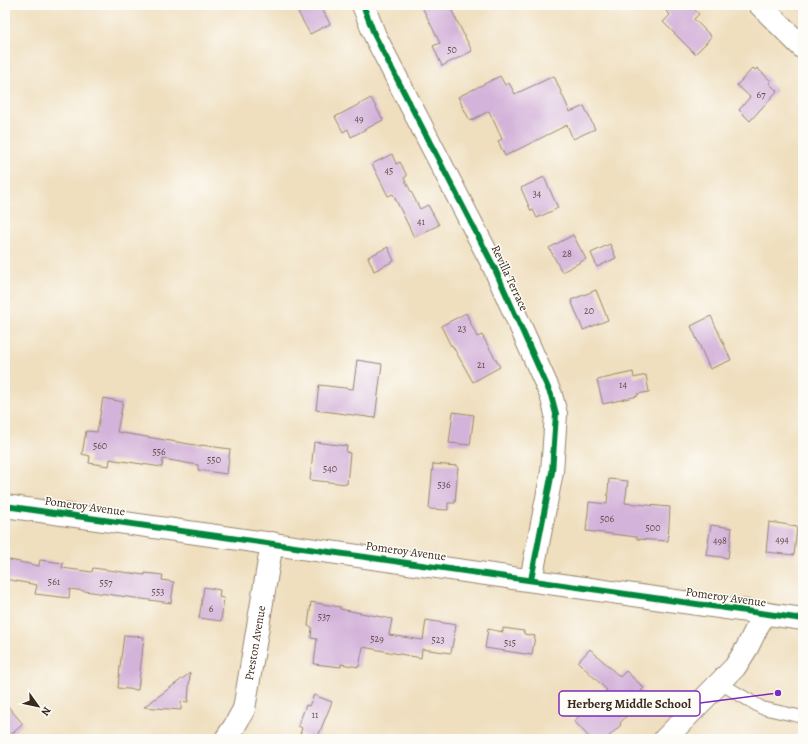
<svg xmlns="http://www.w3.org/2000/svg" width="808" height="744" font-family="Alegreya,serif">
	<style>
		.building { fill: #d4b3da }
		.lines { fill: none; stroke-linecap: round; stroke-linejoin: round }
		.lane-casing { stroke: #95846e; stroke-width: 14 }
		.street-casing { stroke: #95846e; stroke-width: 24 }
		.secondary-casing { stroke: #95846e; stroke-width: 24 }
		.lane { stroke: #fff; stroke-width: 12 }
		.street { stroke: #fff; stroke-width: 22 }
		.secondary { stroke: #fff; stroke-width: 22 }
		.cycleway-casing { stroke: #fdfcf7; stroke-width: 8 }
		.cycleway { stroke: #00873e; stroke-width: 6 }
		.labels { text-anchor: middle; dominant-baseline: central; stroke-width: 3; stroke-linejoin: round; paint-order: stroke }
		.number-label { font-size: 10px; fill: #614c4d }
		.street-label { font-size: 12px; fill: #3b2a1e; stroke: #fdfcf7 }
		.leader { fill: none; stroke: #7b2cbf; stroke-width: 1.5 }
		.callout-dot { fill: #7b2cbf; stroke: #fdfcf7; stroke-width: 1.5 }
		.callout { fill: #fdfcf7; stroke: #7b2cbf; stroke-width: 1.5 }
		.callout-label { font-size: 13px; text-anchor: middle; font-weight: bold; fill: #3b2a1e }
	</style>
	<rect width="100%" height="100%" fill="#fdfcf7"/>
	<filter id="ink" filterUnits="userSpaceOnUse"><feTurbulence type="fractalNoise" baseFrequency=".025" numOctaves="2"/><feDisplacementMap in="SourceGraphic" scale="8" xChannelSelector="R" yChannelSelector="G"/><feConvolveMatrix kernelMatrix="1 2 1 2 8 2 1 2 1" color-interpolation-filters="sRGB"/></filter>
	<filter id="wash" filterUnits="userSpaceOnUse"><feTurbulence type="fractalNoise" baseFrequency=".012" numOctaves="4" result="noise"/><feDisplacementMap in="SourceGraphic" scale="16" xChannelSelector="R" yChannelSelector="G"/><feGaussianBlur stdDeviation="0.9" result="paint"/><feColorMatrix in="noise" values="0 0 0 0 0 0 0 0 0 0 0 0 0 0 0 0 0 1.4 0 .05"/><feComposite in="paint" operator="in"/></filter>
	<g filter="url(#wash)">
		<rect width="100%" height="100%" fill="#efdfbf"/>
		<g id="blocks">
			<g class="building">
				<polygon points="294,5 320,5 330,24 310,34"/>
				<polygon points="421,5 449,5 472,51 442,66 433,46 440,43"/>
				<polygon points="660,5 690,5 699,14 694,19 711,36 708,40 708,41 695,54 663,22 670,15"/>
				<polygon points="753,68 755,70 757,68 771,81 769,83 777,91 750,121 739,110 750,97 737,85"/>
				<polygon points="500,76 505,85 509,83 515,94 554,76 570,112 584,106 595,129 573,139 567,125 505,156 498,141 502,139 489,111 470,121 458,97"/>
				<polygon points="371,98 383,120 351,137 348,129 343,132 335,117"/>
				<polygon points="392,154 396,164 400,162 407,176 404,178 420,209 428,205 439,225 414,237 393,194 388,196 372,164"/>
				<polygon points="544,177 558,208 537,218 533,210 531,211 521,188"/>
				<polygon points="573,235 586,259 562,272 549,248"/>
				<polygon points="610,244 616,258 597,267 591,253"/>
				<polygon points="388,247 394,261 374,271 368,257"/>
				<polygon points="596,290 608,320 583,330 571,300"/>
				<polygon points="466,313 477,337 482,335 500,367 473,382 452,345 451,346 441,326"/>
				<polygon points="711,316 731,360 710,369 691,326"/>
				<polygon points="357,360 382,364 375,418 316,410 319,385 353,389"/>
				<polygon points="633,372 634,378 646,375 649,392 637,394 638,396 603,404 597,380"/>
				<polygon points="103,398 123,402 117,432 201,446 201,445 230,449 227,474 198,470 198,465 163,459 162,467 115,460 110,459 109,466 89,463 90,456 82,454 86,431 97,432"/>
				<polygon points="453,412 474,415 470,445 449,443"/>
				<polygon points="314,442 347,446 346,452 350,453 347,484 310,480"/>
				<polygon points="433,464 458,466 455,503 448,503 448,510 429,509"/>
				<polygon points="609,479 628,481 625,503 670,507 668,541 637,539 637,537 586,531 589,502 607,504"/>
				<polygon points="769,522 790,525 790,526 797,527 794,555 766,552"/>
				<polygon points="711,525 732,528 728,558 706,555"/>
				<polygon points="5,559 39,566 40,560 63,563 62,568 92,572 93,568 145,575 145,573 163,575 162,580 174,582 171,603 70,589 69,598 35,594 37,585 5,579"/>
				<polygon points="204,587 220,590 219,597 224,598 221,621 199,618"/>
				<polygon points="311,602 340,607 340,609 392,619 389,635 423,640 426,620 456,625 451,653 422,649 421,658 363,647 359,667 341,664 341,667 314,664 317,639 311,638 312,627 308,626"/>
				<polygon points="503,628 524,631 524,634 535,636 532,655 485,648 488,629 503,632"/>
				<polygon points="124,635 144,637 138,690 118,688 120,666"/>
				<polygon points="590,649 620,677 626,671 644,688 641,691 646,695 620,723 621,725 606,739 591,739 574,721 607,690 578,662"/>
				<polygon points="190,673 188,702 181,701 181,710 144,707"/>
				<polygon points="314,695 332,702 317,739 300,734 302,728 298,726 306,705 309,706"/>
				<polygon points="5,703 23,724 6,739 5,739"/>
			</g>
		</g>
	</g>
	<g filter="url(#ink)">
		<use href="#blocks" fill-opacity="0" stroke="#95846e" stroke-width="1"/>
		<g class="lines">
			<g class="lane-casing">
				<polyline id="lane" points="720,683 762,708 803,717"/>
			</g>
			<g class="street-casing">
				<g id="street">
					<polyline points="363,5 375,36 494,267 551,395 556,414 552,472 531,580"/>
					<polyline points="760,5 803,48"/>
					<path id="s1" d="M226 739 234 727 244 709 272 543"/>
					<polyline points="665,739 735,667 747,648 764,613"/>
				</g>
			</g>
			<g class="secondary-casing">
				<polyline id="secondary" points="5,506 803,619"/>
			</g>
			<use href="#lane" class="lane"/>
			<use href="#street" class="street"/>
			<use href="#secondary" class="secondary"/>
			<g class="cycleway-casing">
				<g id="cycleway">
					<polyline points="363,5 375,36 494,267 551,395 556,414 552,472 531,580"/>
					<polyline points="5,506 803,619"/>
				</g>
			</g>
			<use href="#cycleway" class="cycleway"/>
		</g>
	</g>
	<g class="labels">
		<g class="number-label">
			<text x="452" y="49">50</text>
			<text x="761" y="94">67</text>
			<text x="359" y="118">49</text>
			<text x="389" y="170">45</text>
			<text x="537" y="193">34</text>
			<text x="421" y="221">41</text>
			<text x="567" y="253">28</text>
			<text x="589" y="310">20</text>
			<text x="462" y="328">23</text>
			<text x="481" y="364">21</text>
			<text x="623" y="384">14</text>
			<text x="100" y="445">560</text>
			<text x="159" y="451">556</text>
			<text x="214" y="459">550</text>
			<text x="330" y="468">540</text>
			<text x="444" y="484">536</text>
			<text x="607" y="518">506</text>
			<text x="653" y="527">500</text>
			<text x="782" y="539">494</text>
			<text x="720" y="540">498</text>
			<text x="54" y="581">561</text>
			<text x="106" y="582">557</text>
			<text x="158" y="591">553</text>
			<text x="211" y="608">6</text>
			<text x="324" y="616">537</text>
			<text x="377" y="638">529</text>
			<text x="438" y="639">523</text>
			<text x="510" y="642">515</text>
			<text x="315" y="714">11</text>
		</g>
		<g class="street-label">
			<text transform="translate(510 278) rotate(65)">Revilla Terrace</text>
			<text transform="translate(85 506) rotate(8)">Pomeroy Avenue</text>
			<text transform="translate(406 551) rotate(8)">Pomeroy Avenue</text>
			<text transform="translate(726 597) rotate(8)">Pomeroy Avenue</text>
			<text stroke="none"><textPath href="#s1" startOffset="102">Preston Avenue</textPath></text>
		</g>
	</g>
	<path class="leader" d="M778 693L700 703"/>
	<circle class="callout-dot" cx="778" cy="693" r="4"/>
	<rect class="callout" x="559" y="691" width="141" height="25" rx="4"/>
	<g class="callout-label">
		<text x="629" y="708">Herberg Middle School</text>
	</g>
	<rect width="808" height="744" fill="none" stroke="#fdfcf7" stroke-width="20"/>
	<g transform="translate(38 706) rotate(123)" stroke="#fdfcf7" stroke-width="3" paint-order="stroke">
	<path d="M0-3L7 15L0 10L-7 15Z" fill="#3b2a1e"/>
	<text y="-6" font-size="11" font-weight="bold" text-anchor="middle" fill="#3b2a1e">N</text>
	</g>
</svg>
